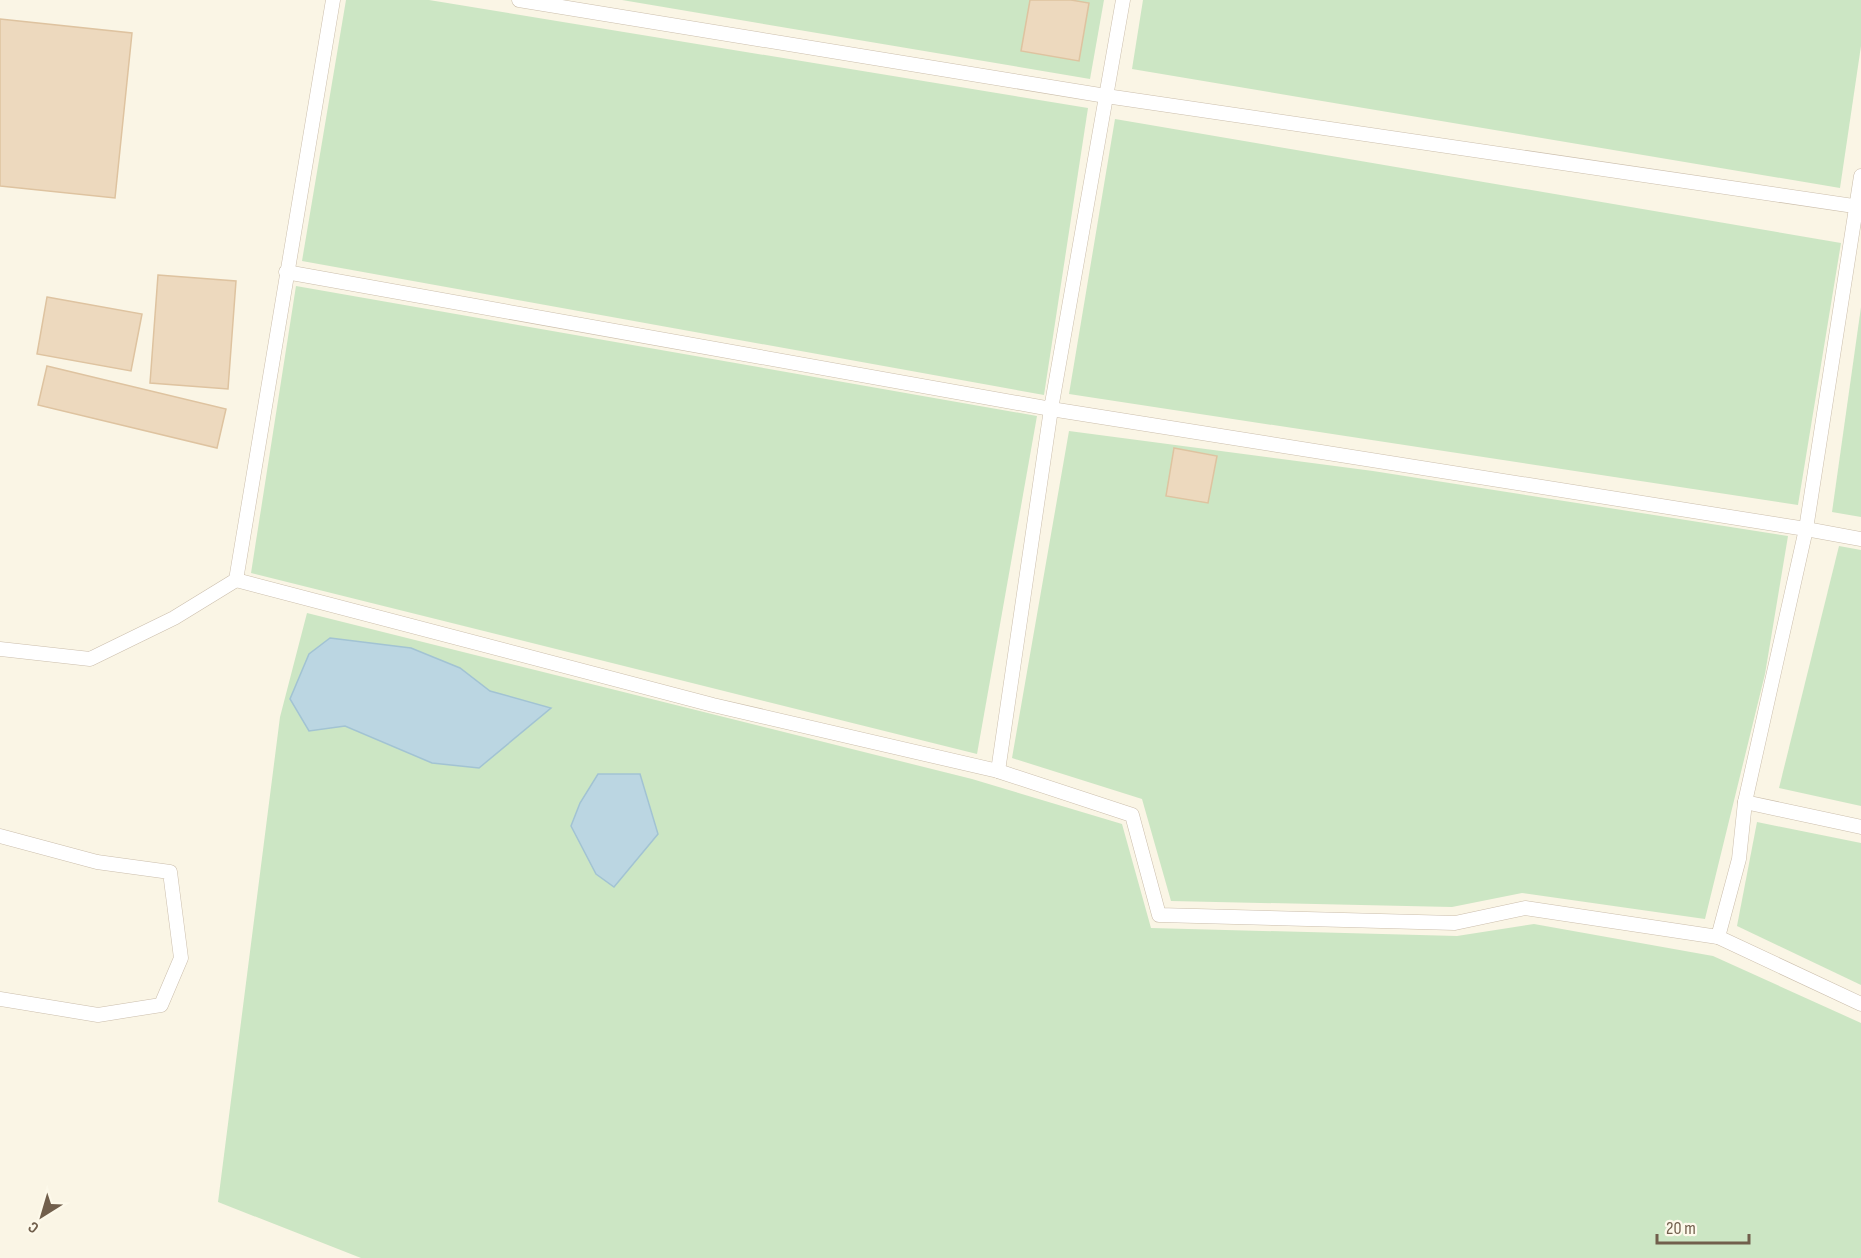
<svg xmlns="http://www.w3.org/2000/svg" width="1861" height="1258" font-family="'Sofia Sans Condensed',sans-serif">
	<style>
		.green { fill: #cce6c4 }
		.water { fill: #bbd6e2; stroke: #a2c3d3; stroke-width: 1.5 }
		.building { fill: #edd9be; stroke: #dec3a0; stroke-width: 1.5 }
		.lines { fill: none; stroke-linecap: round; stroke-linejoin: round }
		.lane-casing { stroke: #cbbeac; stroke-width: 15 }
		.lane { stroke: #fff; stroke-width: 14 }
	</style>
	<rect width="100%" height="100%" fill="#faf5e5"/>
	<g class="green">
		<polygon points="346,0 429,0 1088,108 1044,395 302,261"/>
		<polygon points="622,0 1104,0 1090,79"/>
		<polygon points="1143,0 1861,0 1861,46 1840,188 1132,69"/>
		<polygon points="1115,119 1841,243 1798,505 1069,394"/>
		<polygon points="296,286 1037,416 977,754 251,573"/>
		<polygon points="1861,307 1861,517 1832,512"/>
		<polygon points="1069,431 1373,471 1788,536 1765,674 1705,919 1522,893 1452,907 1171,901 1142,799 1012,758"/>
		<polygon points="1839,546 1861,550 1861,806 1779,788"/>
		<polygon points="307,613 972,779 1122,824 1151,928 1457,936 1534,924 1713,956 1861,1023 1861,1258 361,1258 218,1202 280,717"/>
		<polygon points="1757,822 1861,843 1861,985 1737,926"/>
	</g>
	<g class="water">
		<polygon points="330,638 411,648 460,668 490,691 551,708 479,768 432,763 345,726 309,731 290,699 309,654"/>
		<polygon points="598,774 640,774 658,834 614,887 596,874 571,826 580,803"/>
	</g>
	<g class="building">
		<polygon points="1030,0 1071,0 1089,3 1079,61 1021,51"/>
		<polygon points="0,19 132,33 115,198 0,186"/>
		<polygon points="158,275 236,281 228,389 150,383"/>
		<polygon points="47,297 142,314 131,371 37,354"/>
		<polygon points="47,366 226,409 217,448 38,405"/>
		<polygon points="1174,448 1217,456 1208,503 1166,496"/>
	</g>
	<g class="lines">
		<g class="lane-casing">
			<g id="lane">
				<polyline points="333,0 236,580 713,705 998,771 1132,815 1159,915 1455,923 1525,908 1718,937 1861,1004"/>
				<polyline points="519,0 1106,96 1861,207"/>
				<polyline points="1861,176 1806,529 1861,539"/>
				<polyline points="286,272 1051,409 1123,0"/>
				<polyline points="0,649 90,659 174,618 236,580"/>
				<polyline points="998,771 1051,409 1806,529 1745,802 1739,859 1718,937"/>
				<polyline points="1745,802 1861,827"/>
				<polyline points="0,836 97,862 170,872 181,958 161,1005 98,1015 0,999"/>
			</g>
		</g>
		<use href="#lane" class="lane"/>
	</g>
	<g transform="translate(42 1216) rotate(217)" stroke="#fdf9ea" stroke-width="4.5" paint-order="stroke">
	<path d="M0-4.5L10 22L0 15L-10 22Z" fill="#715f4c"/>
	<text y="-9" font-size="16" font-weight="bold" text-anchor="middle" fill="#715f4c">С</text>
	</g>
	<path d="M1657 1234v9h92v-9" fill="none" stroke="#715f4c" stroke-width="3"/>
	<text x="1666" y="1234" font-size="18" fill="#715f4c" stroke="#fdf9ea" stroke-width="4.5" paint-order="stroke">20 m</text>
</svg>
